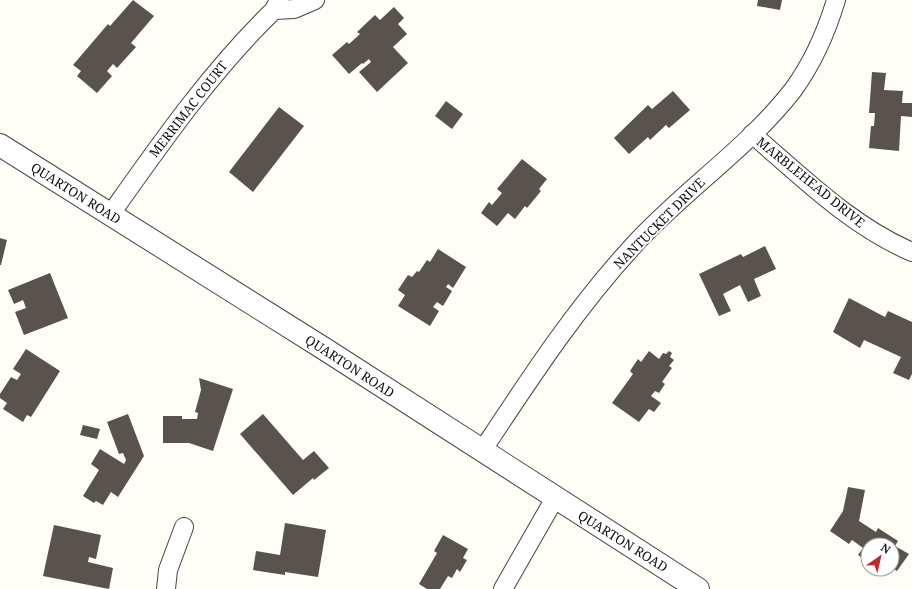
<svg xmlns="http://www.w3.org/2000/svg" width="912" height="589" font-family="'Noto Serif',serif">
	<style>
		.building { fill: #5a524d }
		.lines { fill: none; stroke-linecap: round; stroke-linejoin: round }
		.minor-casing { stroke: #444; stroke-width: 20 }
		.tertiary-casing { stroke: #444; stroke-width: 24 }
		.minor { stroke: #fff; stroke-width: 18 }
		.tertiary { stroke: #fff; stroke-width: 22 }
		.labels { text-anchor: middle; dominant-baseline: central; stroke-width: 4; stroke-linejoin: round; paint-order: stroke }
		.street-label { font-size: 13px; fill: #111; stroke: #fff }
	</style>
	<rect width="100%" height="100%" fill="#fffdf5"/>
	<g class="building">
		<polygon points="133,0 154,16 131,43 136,47 117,68 113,64 107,71 112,76 97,93 77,76 81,71 73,65 108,24 110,26"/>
		<polygon points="758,0 782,0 780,10 757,6"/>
		<polygon points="394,7 404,18 398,24 407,34 393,47 408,63 377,92 359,72 371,62 369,59 363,64 362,63 349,74 332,55 347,42 349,44 360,34 357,32 375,15 380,20"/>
		<polygon points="872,72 886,73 884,90 903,91 902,103 912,103 912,117 901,116 899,151 869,148 871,126 874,126 875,113 869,113"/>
		<polygon points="673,91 690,110 669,128 666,125 650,140 648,137 629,154 614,138 648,105 652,109"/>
		<polygon points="446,101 463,114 452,129 435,116"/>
		<polygon points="279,107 304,126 253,192 229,172"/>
		<polygon points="522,159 547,179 539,189 541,191 527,208 525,206 515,219 508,213 497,226 481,213 489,202 492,205 502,193 497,189"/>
		<polygon points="0,238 7,240 1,265 0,265"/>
		<polygon points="765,246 776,269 754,279 761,296 748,302 740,285 723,294 731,311 719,316 699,274 741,254 743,257"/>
		<polygon points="438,249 466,267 453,288 448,284 446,287 452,291 443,306 437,302 433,307 439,311 430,326 398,306 405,295 398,290 408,275 412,277 417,271 419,272 427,260 430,262"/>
		<polygon points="50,273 68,318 24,335 15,312 26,308 23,300 14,304 8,290"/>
		<polygon points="849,298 885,317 888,311 912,322 912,374 909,380 893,373 901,357 864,340 860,348 833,332"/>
		<polygon points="26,349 60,371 31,417 27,415 23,422 3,409 7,403 0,398 0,394 11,377 17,380 21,374 13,369"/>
		<polygon points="649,351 659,359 663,353 666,354 669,351 672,353 670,357 674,360 669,366 672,368 662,382 665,384 659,393 655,391 651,396 661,403 654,412 649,409 639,422 612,403 633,374 630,371 638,359 641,362"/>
		<polygon points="199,378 233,389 213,451 189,443 163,443 163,416 182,416 182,419 197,419 198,413 195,412 201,390"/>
		<polygon points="128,414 144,456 118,497 111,492 103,505 96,501 94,503 83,496 99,470 91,464 100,449 124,464 126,460 123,453 119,454 107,422"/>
		<polygon points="263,414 303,460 314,451 329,468 314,480 313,478 293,495 240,434"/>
		<polygon points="83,425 100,429 97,439 80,435"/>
		<polygon points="848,487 865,490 859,521 876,532 878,528 898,541 895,546 909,554 897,571 892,568 892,545 868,545 868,562 858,555 863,548 852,540 849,544 830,531 843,511"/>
		<polygon points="285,523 326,530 318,577 285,572 285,575 253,570 256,551 280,555"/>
		<polygon points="54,525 101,535 96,559 89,557 88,562 113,568 109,589 43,576"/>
		<polygon points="443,535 468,549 463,558 467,560 460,572 457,569 452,578 448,576 440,589 427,589 419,584 437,553 434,551"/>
	</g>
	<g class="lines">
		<g class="minor-casing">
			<g id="minor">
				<polyline points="274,10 294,9 315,0"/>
				<path d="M752 134C802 177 851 226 912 252"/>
				<path d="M110 215C161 143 211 71 274 10L279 0"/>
				<path d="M482 451C529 380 575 309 633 246 683 191 747 149 793 90 812 64 827 30 836 0"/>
				<polyline points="166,589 168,570 184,527"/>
				<polyline points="503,589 555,498"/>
			</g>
		</g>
		<g class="tertiary-casing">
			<polyline id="tertiary" points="0,145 323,348 698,589"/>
		</g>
		<use href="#minor" class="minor"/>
		<use href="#tertiary" class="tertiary"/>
	</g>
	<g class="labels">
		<g class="street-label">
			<text transform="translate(188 109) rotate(-52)">MERRIMAC COURT</text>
			<text transform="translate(811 182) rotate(39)">MARBLEHEAD DRIVE</text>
			<text transform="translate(76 193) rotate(32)">QUARTON ROAD</text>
			<text transform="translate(659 223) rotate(-45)">NANTUCKET DRIVE</text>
			<text transform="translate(350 366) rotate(33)">QUARTON ROAD</text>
			<text transform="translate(623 541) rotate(32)">QUARTON ROAD</text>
		</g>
	</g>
	<g transform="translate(880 557) rotate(34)"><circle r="19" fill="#ffffff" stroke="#a0a0a0"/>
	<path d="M0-3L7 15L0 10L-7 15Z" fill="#c4262e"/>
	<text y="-6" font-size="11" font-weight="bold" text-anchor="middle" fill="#111111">N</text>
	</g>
</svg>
